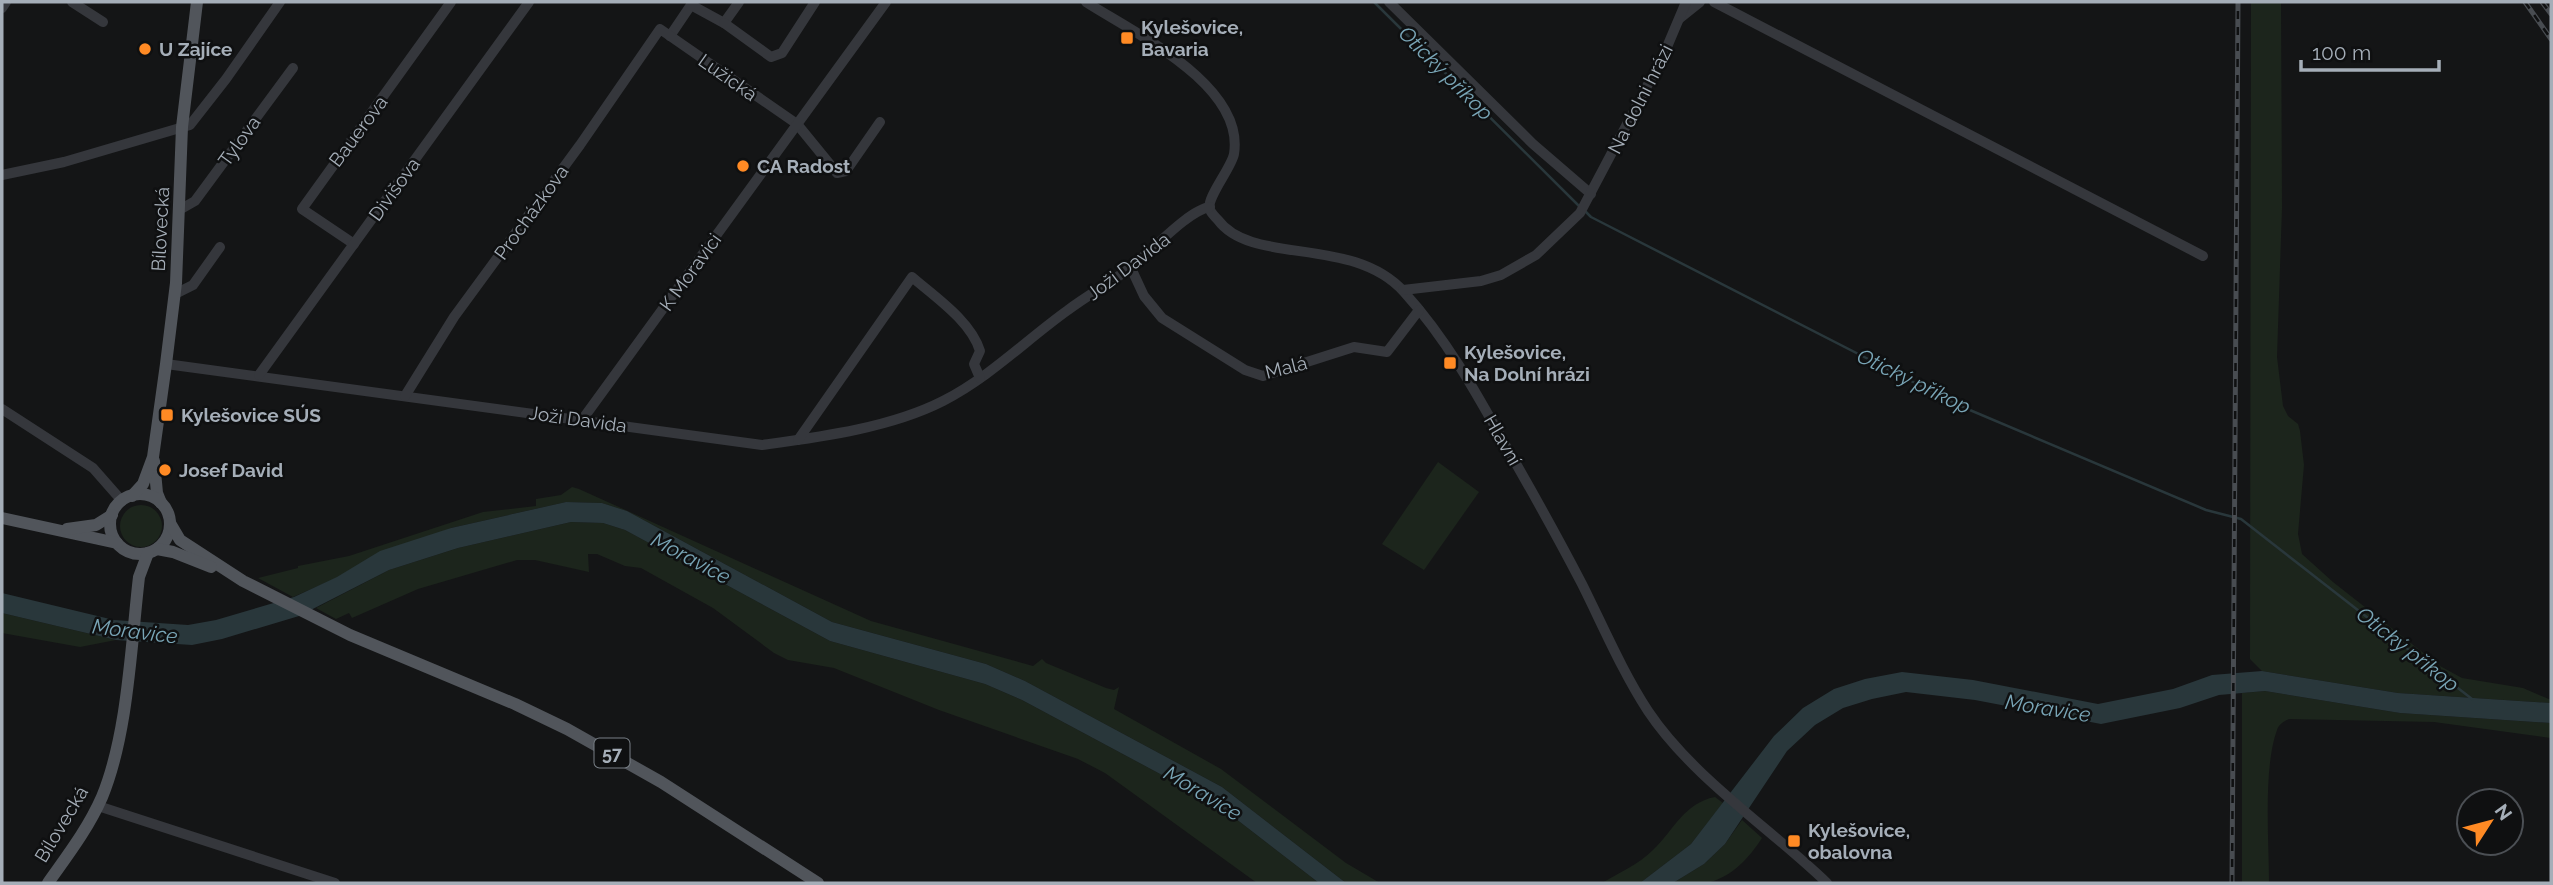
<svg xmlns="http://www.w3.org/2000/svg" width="2553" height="885" font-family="Raleway,sans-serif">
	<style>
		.green { fill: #1c251c }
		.water { fill: #29373b }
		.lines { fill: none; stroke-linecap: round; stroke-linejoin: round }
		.stream { stroke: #29373b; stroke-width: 2.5 }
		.minor { stroke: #35373c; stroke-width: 10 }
		.major { stroke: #51555b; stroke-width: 12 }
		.rail-casing { stroke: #484c51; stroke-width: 5 }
		.rail { stroke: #0f1011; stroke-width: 2.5; stroke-dasharray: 8; stroke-linecap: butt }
		.poi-dot { fill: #ff8a24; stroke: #0f1011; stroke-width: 2.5 }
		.labels { text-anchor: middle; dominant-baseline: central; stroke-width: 5; stroke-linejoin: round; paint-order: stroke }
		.shield { fill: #0f1011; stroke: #787f86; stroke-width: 2 }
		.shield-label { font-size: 18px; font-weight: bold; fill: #a5aeb8 }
		.poi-label { font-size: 19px; font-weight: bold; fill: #a5aeb8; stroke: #0f1011; text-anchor: start }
		.street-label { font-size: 19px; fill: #a5aeb8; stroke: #0f1011 }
		.water-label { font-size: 21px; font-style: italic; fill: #79a5b6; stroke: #0f1011 }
	</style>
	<rect width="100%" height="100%" fill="#141516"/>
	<g class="green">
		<polygon points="2251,2 2281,2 2282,208 2277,357 2283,406 2288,416 2298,424 2300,431 2304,465 2298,534 2302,554 2333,582 2440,666 2462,678 2523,688 2551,700 2551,703 2398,693 2262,671 2250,659"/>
		<polygon points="1438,462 1479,492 1424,570 1382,544"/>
		<polygon points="572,487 579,489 871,621 1033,666 1042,659 1046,663 1106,688 1114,690 1119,687 1114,709 1221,769 1346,863 1380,883 1346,883 1222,787 1025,681 986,664 832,622 627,511 602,503 566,502 451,528 293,597 258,578 298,568 298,566 349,556 483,512 536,506 536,499 561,495"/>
		<circle cx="141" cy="526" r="21"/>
		<polygon points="571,522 603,523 625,530 830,641 985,684 1022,700 1218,805 1319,883 1257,883 1105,773 1078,759 939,710 834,668 788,660 774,653 713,608 641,568 625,566 597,554 588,554 589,572 535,560 517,560 418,589 352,618 349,613 336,619 316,608 389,570 458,548"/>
		<polygon points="2,613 116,640 80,647 2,633"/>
		<path d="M2265 691 2400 713 2551 723V738L2434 722 2289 719C2284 721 2279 724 2277 730 2263 768 2269 841 2269 883H2242V693Z"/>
		<path d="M1715 797 1723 803 1691 844 1640 883H1602C1619 873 1639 864 1653 850 1674 830 1684 803 1715 797Z"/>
		<path d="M1742 820 1762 838C1749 858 1732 877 1707 883 1697 885 1684 883 1673 883L1704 864 1725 844Z"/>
	</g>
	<g class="water">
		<polygon points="566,502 602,503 627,511 832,622 986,664 1025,681 1222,787 1346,883 1319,883 1218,805 1022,700 985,684 830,641 625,530 603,523 571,522 458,548 389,570 299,616 222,639 192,645 116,640 2,613 2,593 114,620 188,625 216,620 294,597 337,577 380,551 451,528"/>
		<polygon points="2262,671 2398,693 2551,703 2551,723 2400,713 2265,691 2219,695 2180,708 2101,724 1975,700 1906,692 1872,699 1843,708 1815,725 1787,751 1725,844 1704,864 1673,883 1640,883 1691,844 1774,736 1803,708 1834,689 1865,679 1902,672 1973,680 2098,704 2173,689 2212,675"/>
	</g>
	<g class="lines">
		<g class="stream">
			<polyline points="1374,2 1580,207"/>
			<polyline points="1585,211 1591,217 1958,405 2206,510 2241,519 2472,699"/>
		</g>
		<g class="minor">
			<polyline points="72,2 103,22"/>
			<path d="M1086 2C1134 33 1245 85 1234 154 1231 169 1205 199 1210 210 1212 214 1215 217 1218 220 1252 266 1353 235 1404 292 1446 338 1477 394 1507 448 1533 493 1558 538 1582 584 1603 626 1622 671 1648 711 1692 777 1770 828 1827 883"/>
			<polyline points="1389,2 1533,144 1591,194"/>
			<polyline points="1714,2 2203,256"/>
			<polyline points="691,5 724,23 739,2"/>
			<polyline points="2,8 6,2"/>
			<polyline points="1680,18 1700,2"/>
			<polyline points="724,23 771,57 782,53 815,2"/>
			<polyline points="670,36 693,2"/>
			<polyline points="2,175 64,162 190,125 226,79 280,2"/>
			<polyline points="181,209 195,201 293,68"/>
			<polyline points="354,244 302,209 451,2"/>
			<polyline points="1131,268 1144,296 1162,318 1245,370 1263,376 1354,347 1387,352 1419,310"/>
			<polyline points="1403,290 1481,281 1501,275 1536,255 1580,213 1664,54 1686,2"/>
			<polyline points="175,294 193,285 220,247"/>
			<path d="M166 364 762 445C820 437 890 428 943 401 990 377 1026 340 1068 310 1088 295 1110 283 1130 268 1150 253 1188 210 1210 207"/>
			<polyline points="259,375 529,2"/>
			<polyline points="405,396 454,317 580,145 660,29 797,124 837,173 846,171 880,122"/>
			<polyline points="2,409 93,468 122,501"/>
			<polyline points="582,420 886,2"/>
			<path d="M798 440 912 277C935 297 971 321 980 351L974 364 980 378"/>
			<polyline points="98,806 335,883"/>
		</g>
		<g class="major">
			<polyline points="154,461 157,493 161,503"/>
			<circle cx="140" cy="524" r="30"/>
			<polyline points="132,496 143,484 153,457 166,364 176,283 182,127 197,2"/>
			<polyline points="2,518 117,543"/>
			<polyline points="170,523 180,540 243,581 350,635 515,704 567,729 661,782 818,883"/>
			<polyline points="67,529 96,525 112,515"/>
			<polyline points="157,549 173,552 211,567"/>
			<path d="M48 883C67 856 88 829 102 797 128 734 131 645 139 577L148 553"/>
		</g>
		<g class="rail-casing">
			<g id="rail">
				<polyline points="2525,2 2551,39"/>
				<polyline points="2542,2 2551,14"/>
				<polyline points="2232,883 2238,2"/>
			</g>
		</g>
		<use href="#rail" class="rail"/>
	</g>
	<g class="poi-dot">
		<rect x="1120" y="31" width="14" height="14" rx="3.5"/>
		<circle cx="145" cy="49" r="7"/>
		<circle cx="743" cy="166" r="7"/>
		<rect x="1443" y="356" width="14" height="14" rx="3.5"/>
		<rect x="160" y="408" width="14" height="14" rx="3.5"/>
		<circle cx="165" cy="470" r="7"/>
		<rect x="1787" y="834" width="14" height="14" rx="3.5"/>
	</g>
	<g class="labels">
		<rect class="shield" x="594.5" y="738.5" width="35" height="29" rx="5"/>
		<g class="shield-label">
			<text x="612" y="753">57</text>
		</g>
		<g class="poi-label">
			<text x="1141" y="27">Kylešovice,<tspan x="1141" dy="22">Bavaria</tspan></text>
			<text x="159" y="49">U Zajíce</text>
			<text x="757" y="166">CA Radost</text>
			<text x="1464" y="352">Kylešovice,<tspan x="1464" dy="22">Na Dolní hrázi</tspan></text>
			<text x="181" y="415">Kylešovice SÚS</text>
			<text x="179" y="470">Josef David</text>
			<text x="1808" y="830">Kylešovice,<tspan x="1808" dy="22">obalovna</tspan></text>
		</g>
		<g class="street-label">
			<text transform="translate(728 77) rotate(35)">Lužická</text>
			<text transform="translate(1640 99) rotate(-63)">Na dolni hrázi</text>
			<text transform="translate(358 131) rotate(-53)">Bauerova</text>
			<text transform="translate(239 141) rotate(-54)">Tylova</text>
			<text transform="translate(394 189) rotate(-54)">Divišova</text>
			<text transform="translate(531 212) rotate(-54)">Procházkova</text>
			<text transform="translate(160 229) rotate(-87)">Bílovecká</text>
			<text transform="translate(1128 266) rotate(-37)">Joži Davida</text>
			<text transform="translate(690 272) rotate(-54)">K Moravici</text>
			<text transform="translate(1286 367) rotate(-14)">Malá</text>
			<text transform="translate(578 419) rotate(8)">Joži Davida</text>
			<text transform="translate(1503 440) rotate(60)">Hlavní</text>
			<text transform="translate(61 824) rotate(-59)">Bílovecká</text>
		</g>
		<g class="water-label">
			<text transform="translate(1446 73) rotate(45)">Otický příkop</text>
			<text transform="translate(1914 381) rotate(26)">Otický příkop</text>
			<text transform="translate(691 558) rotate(28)">Moravice</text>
			<text transform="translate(135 631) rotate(7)">Moravice</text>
			<text transform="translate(2408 649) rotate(38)">Otický příkop</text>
			<text transform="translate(2048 708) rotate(9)">Moravice</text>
			<text transform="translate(1203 793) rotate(31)">Moravice</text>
		</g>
	</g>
	<rect width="2553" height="885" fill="none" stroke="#a5aeb8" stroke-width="7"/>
	<g transform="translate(2490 822) rotate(54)"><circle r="33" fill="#0f1011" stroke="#4b4f54" stroke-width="2"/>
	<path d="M0-5L12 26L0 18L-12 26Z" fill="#ff8a24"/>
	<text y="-10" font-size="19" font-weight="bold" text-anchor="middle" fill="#a5aeb8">N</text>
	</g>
	<path d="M2301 60v10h138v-10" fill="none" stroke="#a5aeb8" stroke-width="3.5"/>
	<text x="2312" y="60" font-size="21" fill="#a5aeb8" stroke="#0f1011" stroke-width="5" paint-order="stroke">100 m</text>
</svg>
